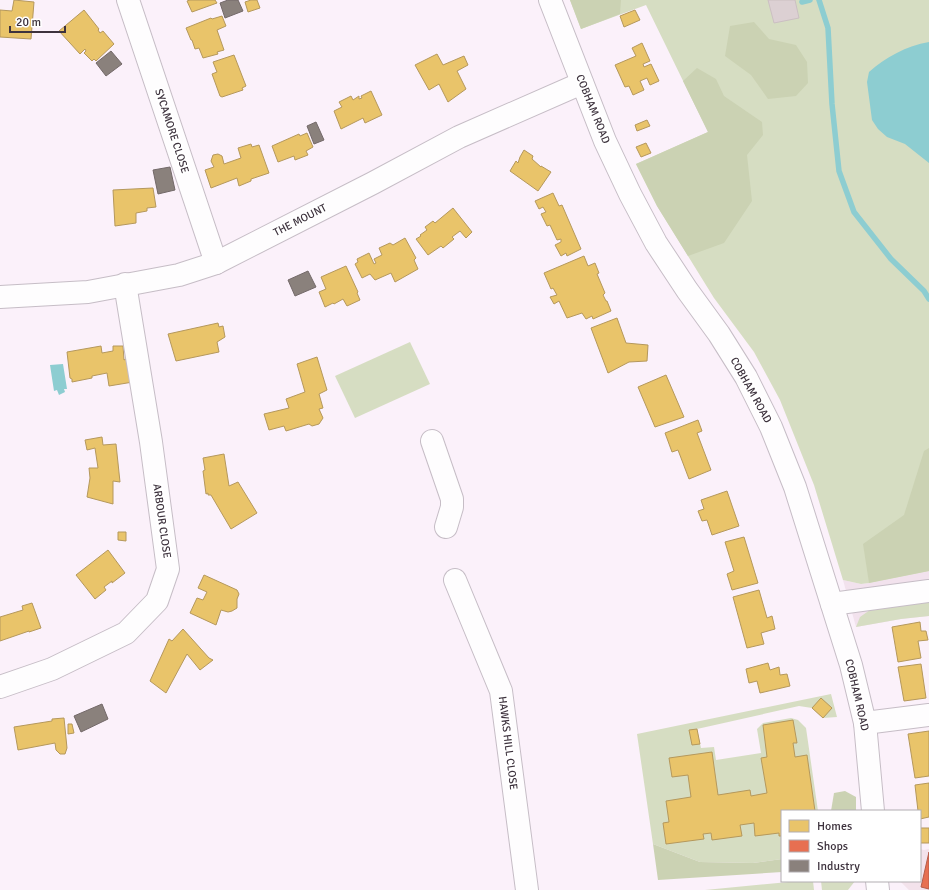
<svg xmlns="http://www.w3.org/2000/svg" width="929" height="890" font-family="Signika,sans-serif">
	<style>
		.commercial { fill: #f3e2eb }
		.industrial { fill: #f2e2ed }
		.green { fill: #d6ddc2 }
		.forest { fill: #cbd2b3 }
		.water { fill: #8dcdd1 }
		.homes { fill: #e9c46a; stroke: #b5985c }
		.shops { fill: #e76f51; stroke: #b45d4b }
		.industry { fill: #8a817c; stroke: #736969 }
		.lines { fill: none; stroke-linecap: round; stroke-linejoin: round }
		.stream { stroke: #8dcdd1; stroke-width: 5.5 }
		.building { fill: #dcd0d3; stroke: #cbbfc2 }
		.minor-casing { stroke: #c6bdc6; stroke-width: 24 }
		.minor { stroke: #fefdfe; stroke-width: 22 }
		.labels { text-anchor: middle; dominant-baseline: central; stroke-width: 4; stroke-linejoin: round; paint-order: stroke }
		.street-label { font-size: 11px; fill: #3d323d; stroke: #fff }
	</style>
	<rect width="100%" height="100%" fill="#fbf1fa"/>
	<polygon class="commercial" points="920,849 924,850 929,849 929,890 909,890 900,881 920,881"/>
	<polygon class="industrial" points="929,571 929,616 901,619 856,627 843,580 861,584 869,583"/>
	<g class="green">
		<polygon points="570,0 929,0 929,571 869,583 861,584 843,580 814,485 780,400 754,352 714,298 657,206 636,164 708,132 646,5 581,29"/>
		<polygon points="410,342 430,384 355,418 335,376"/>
		<polygon points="929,599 929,616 901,619 856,627 860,617 877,605"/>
		<polygon points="831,694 837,717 823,718 812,708 799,706 697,729 701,748 714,747 716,760 761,753 757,729 763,723 791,718 798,720 806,728 818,811 782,811 782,859 753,863 700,862 653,844 637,734"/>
		<polygon points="799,881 813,881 814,890 705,890"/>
		<polygon points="821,881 855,881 848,890 822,890"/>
	</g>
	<g class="forest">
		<polygon points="570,0 621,0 620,14 581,29"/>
		<polygon points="754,22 769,39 796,45 807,62 808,83 796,96 768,99 751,75 725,56 730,26"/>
		<polygon points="697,68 716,79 724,96 762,122 763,135 747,155 752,201 724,243 688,256 657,206 636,164 708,132 683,81"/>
		<polygon points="929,448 929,571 869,583 863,544 904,515 924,451"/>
		<polygon points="845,791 856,797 856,811 831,811 834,793"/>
		<polygon points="653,844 700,862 753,863 782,859 782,872 658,880"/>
	</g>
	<g class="water">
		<path d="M929 42V163L905 144 887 137 878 129 872 120 867 82 869 72C886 57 906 46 929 42Z"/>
		<polygon points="63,364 67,389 64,389 65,392 59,395 57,390 54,391 50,365"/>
	</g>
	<g class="homes">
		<polygon points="14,0 34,2 31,39 0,37 0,10 12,11"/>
		<polygon points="190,0 215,0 217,3 192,12 187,1"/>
		<polygon points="251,0 257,0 260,8 248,12 245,2"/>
		<polygon points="84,10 99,29 98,30 100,33 103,31 114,44 96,61 94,59 92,61 84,53 86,51 85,49 80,54 59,31"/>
		<polygon points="635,10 640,20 624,27 620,16"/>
		<polygon points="222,16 226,26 217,30 224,50 217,52 218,54 203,58 199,48 195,49 192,40 191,40 186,28 211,18 212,19"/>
		<polygon points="642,43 650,61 643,64 644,67 651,64 659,81 650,85 647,78 640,81 644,90 633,95 629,86 625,87 615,65 636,56 632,48"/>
		<polygon points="437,54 443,65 464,56 468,65 457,71 466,89 448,102 439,84 429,90 415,65"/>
		<polygon points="234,55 246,86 242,88 243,90 222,97 220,96 212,74 217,72 213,62"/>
		<polygon points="371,91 382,115 365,123 363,118 341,129 334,111 342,107 339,102 351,96 353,100 359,96 359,99 362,98 361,96"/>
		<polygon points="647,120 650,126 637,131 635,125"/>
		<polygon points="307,133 313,147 306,151 308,155 295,160 294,156 278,162 272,146 299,134 300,136"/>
		<polygon points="646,143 651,153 641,157 636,147"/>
		<polygon points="251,144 252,147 259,145 269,173 251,179 251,181 239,186 237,178 211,188 205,170 214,167 211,161 213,155 218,154 222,156 224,164 241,158 238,148"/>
		<polygon points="524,150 533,156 532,159 541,167 541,166 551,172 538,191 510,171 516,161 518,163 520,157"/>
		<polygon points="153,188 156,207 147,208 147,211 136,213 136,223 115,226 113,190"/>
		<polygon points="553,193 559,206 562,205 581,249 567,256 566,253 561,256 555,245 561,242 561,239 557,240 550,225 547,226 541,214 546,212 543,207 539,209 535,201"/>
		<polygon points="453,208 472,232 466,238 460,231 452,237 454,239 443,248 441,246 428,255 416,239 421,236 420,235 427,230 425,227 433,221 435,223"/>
		<polygon points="405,238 416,258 414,260 418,269 395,282 391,273 375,280 370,274 362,278 355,264 358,262 357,259 369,253 374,264 376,263 374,259 382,255 379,248 390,243 393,245"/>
		<polygon points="584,256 588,266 595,263 599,273 597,274 605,293 603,295 606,301 607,301 611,311 593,319 592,316 586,319 582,313 567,318 559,301 554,304 550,297 557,295 553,288 551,289 544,273"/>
		<polygon points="346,266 358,292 357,293 360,300 347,306 343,299 334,304 333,303 325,307 319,292 326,289 321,277"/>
		<polygon points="617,318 626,343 648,345 647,361 629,362 608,373 591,328"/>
		<polygon points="218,323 219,327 223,326 225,337 217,342 219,352 176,361 168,334"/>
		<polygon points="101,346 102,353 113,351 113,346 123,346 124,360 130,357 133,382 109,386 107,373 92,376 92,378 72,382 72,379 70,378 67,352"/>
		<polygon points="317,357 327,390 319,394 323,408 319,409 323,418 319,424 312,426 309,424 286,431 284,426 269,430 264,414 289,408 286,399 305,392 297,364"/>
		<polygon points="666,375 684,417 655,427 638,387"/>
		<polygon points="698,420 702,431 697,433 711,470 689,479 678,450 672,452 665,433"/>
		<polygon points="102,437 103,445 116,444 120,482 113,481 113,504 87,497 90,478 89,468 98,468 95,448 87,450 85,440"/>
		<polygon points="224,454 229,486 238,482 257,513 231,529 211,495 208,495 208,493 206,494 203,471 205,470 203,458"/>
		<polygon points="727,491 739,526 712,535 707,520 702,521 698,511 704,509 701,500"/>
		<polygon points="118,532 126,532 126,541 118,540"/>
		<polygon points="744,537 758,583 732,590 727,574 734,571 725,542"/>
		<polygon points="108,550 125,573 112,583 112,581 104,587 106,590 95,599 76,575"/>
		<polygon points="204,575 237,590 239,594 237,599 237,608 232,611 228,612 221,610 216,625 190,613 197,598 203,600 207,592 198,588"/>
		<polygon points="759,590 767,618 772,616 775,629 761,633 764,644 747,648 733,597"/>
		<polygon points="32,603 41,628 29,632 29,631 0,641 0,617 23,610 22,606"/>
		<polygon points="920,622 921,631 926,631 928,640 918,641 921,658 898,662 892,627"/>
		<polygon points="183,629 209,658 213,660 200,670 187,654 166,693 150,681 169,639 172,641"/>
		<polygon points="768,663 770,670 779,667 780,675 787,674 790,686 760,693 757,681 749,683 746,669"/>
		<polygon points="921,664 926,698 904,701 898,667"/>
		<polygon points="821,698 832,708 823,718 812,708"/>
		<polygon points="64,718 67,748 65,754 60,754 56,750 55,743 18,750 14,727 52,721 52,719"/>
		<polygon points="793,720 797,743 793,743 795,757 807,755 815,811 782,811 782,836 779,836 779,833 755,836 754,823 740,825 742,836 712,840 711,833 703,834 704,839 666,844 663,823 669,822 666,801 691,797 688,775 672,777 669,758 712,752 718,795 750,790 751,796 767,793 761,758 767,757 763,725"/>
		<polygon points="68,724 72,724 74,733 68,734"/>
		<polygon points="697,729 700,744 692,745 689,730"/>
		<polygon points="929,731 929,776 915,778 908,734"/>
		<polygon points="929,783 929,817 920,819 920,811 918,811 915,785"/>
		<rect x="920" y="828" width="9" height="15"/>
	</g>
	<polygon class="shops" points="929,852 929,889 921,887"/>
	<g class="industry">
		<polygon points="228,0 238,0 243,11 225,18 220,3"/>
		<polygon points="111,51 122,64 106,76 96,63"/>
		<polygon points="316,122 324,140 314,144 307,126"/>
		<polygon points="170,167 175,190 158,194 153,170"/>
		<polygon points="308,271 316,287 295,296 288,280"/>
		<polygon points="102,704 108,719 81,732 74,716"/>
	</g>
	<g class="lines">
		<g class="stream">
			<polyline points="819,0 828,28 832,104 839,171 854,212 891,259 924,291 929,299"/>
			<polyline points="802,2 810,0"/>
		</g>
	</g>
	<polygon class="building" points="768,0 795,0 799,18 774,23"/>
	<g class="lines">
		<g class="minor-casing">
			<g id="minor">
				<polyline points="128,0 216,263"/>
				<polyline points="550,0 605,141 630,194 656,243 687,290 719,334 746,377 771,427 795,487 851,665 865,723 873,811"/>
				<polyline points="0,297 88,292 179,275 216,263 373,183 459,137 582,83"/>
				<polyline points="432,441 452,499 452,507 446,527"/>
				<polyline points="455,580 501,691 527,890"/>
				<polyline points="832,604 929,591"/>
				<polyline points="0,687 52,669 126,633 157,601 168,569 151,442 125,284"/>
				<polyline points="865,723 929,715"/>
				<polyline points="877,881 878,890"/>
			</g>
		</g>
		<use href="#minor" class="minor"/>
	</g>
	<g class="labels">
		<g class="street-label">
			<text transform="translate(593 109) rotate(68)">COBHAM ROAD</text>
			<text transform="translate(172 131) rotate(72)">SYCAMORE CLOSE</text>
			<text transform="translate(300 220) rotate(-27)">THE MOUNT</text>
			<text transform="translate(751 390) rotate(61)">COBHAM ROAD</text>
			<text transform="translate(162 521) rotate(82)">ARBOUR CLOSE</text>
			<text transform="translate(857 695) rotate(77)">COBHAM ROAD</text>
			<text transform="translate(508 743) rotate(83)">HAWKS HILL CLOSE</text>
		</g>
	</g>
	<rect x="781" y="810" width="140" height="72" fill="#ffffff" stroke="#b1adb1"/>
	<rect x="789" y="820" width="20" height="12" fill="#e9c46a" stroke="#b1adb1"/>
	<text x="817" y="830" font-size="12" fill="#3d323d">Homes</text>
	<rect x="789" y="840" width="20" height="12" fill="#e76f51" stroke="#b1adb1"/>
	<text x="817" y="850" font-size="12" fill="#3d323d">Shops</text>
	<rect x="789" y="860" width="20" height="12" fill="#8a817c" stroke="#b1adb1"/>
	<text x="817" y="870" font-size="12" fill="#3d323d">Industry</text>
	<path d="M10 26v6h55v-6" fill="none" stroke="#3d323d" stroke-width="2"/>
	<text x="16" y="26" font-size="12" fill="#3d323d" stroke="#ffffff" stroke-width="3" paint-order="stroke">20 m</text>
</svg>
